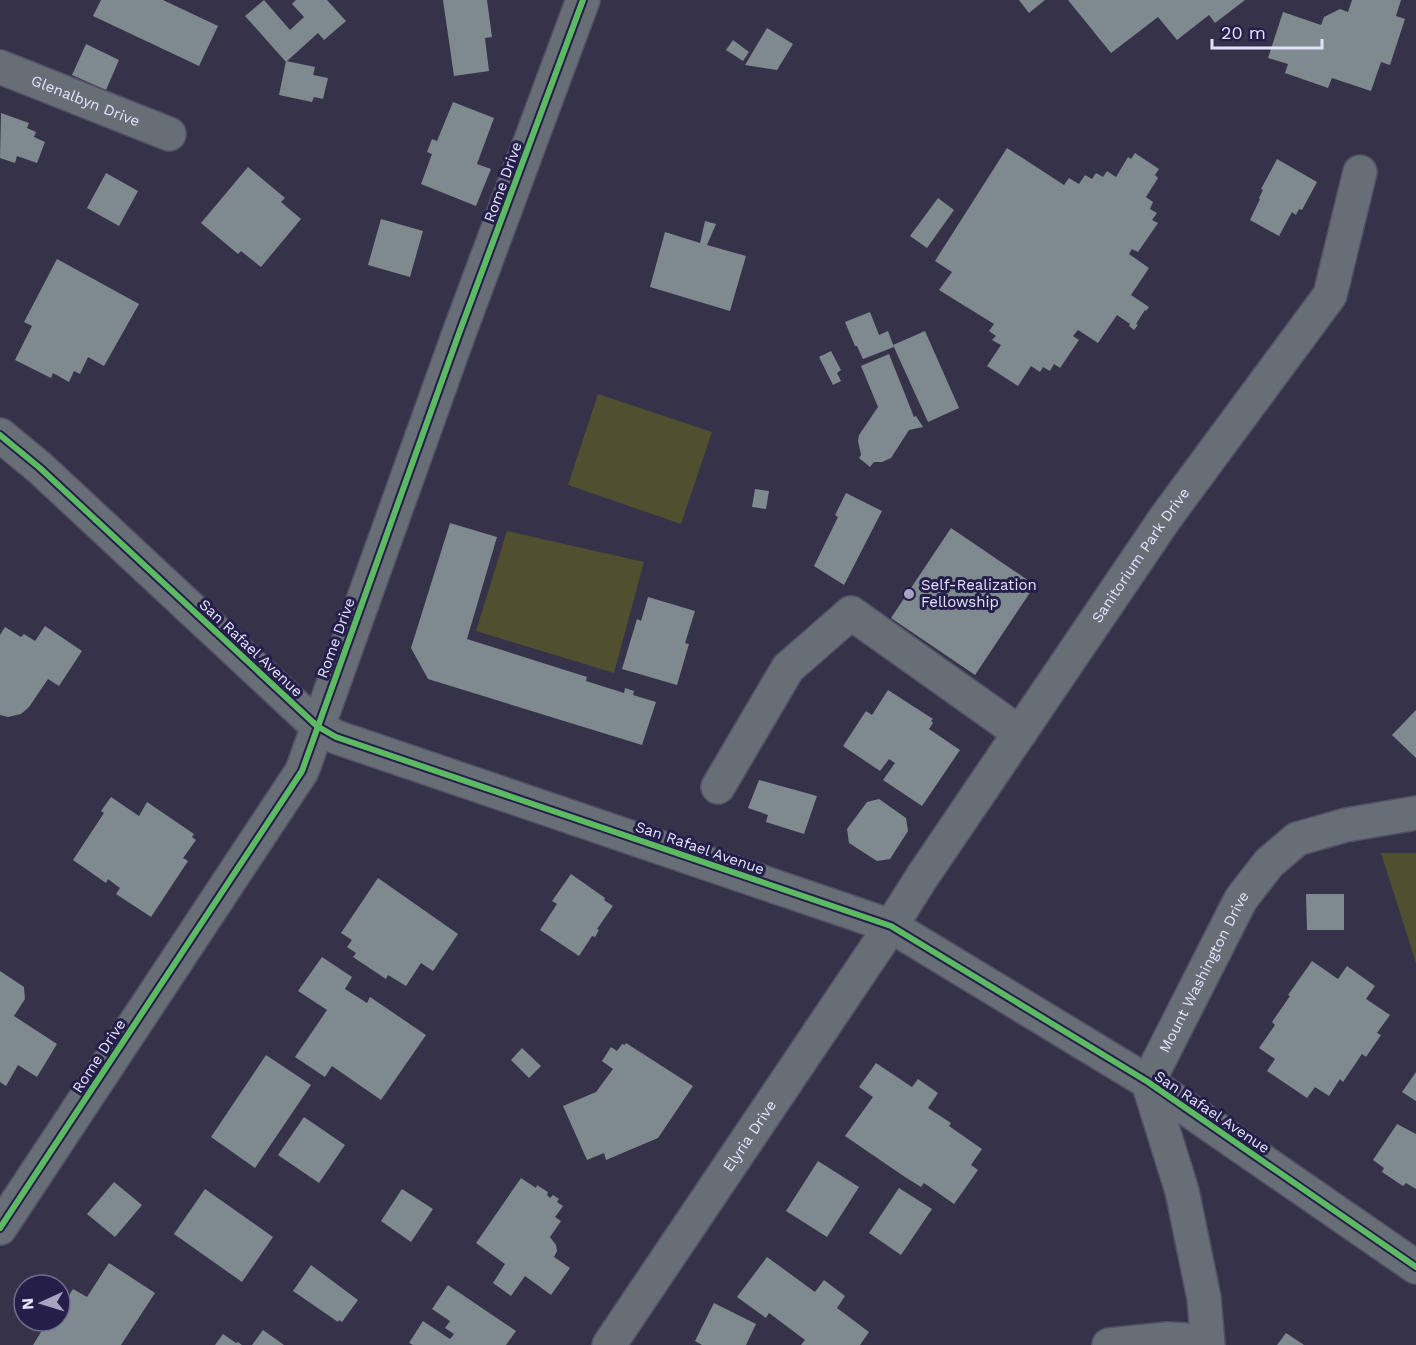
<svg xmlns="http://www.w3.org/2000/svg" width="1416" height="1345" font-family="'Work Sans',sans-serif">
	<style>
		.green { fill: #504f2f }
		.building { fill: #7f8a8f }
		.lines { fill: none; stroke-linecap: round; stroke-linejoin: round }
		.minor-casing { stroke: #535165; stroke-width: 36 }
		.minor { stroke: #676e76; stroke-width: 33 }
		.cycleway-casing { stroke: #251e49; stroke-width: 10 }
		.cycleway { stroke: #5cba63; stroke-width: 6 }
		.poi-dot { fill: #a6a4c0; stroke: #251e49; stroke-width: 2 }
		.labels { text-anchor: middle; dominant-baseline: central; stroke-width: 6; stroke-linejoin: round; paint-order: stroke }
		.street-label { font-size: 15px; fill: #e3e2ff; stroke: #251e49 }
		.poi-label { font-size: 15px; fill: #e3e2ff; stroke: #251e49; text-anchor: start }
	</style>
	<rect width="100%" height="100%" fill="#36324a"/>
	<g class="green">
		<polygon points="598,394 712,432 681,524 568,485"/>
		<polygon points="507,531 644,562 614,673 476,631"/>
		<polygon points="1381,853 1416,853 1416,963"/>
	</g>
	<g class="building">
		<polygon points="101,0 163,0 218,26 199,66 93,16"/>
		<polygon points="264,0 290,30 304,17 292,4 296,0 327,0 346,21 324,40 318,33 286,62 245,16"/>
		<polygon points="443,0 487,0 492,37 485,38 489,71 454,76"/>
		<polygon points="1019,0 1045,0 1029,13"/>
		<polygon points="1068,0 1245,0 1215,23 1209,15 1177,40 1158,17 1111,53"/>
		<polygon points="1352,0 1401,0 1396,16 1405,19 1390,65 1381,62 1371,91 1332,78 1328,88 1285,73 1288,64 1268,58 1283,12 1321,25 1324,17 1340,9 1348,12"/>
		<polygon points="767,28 793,44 777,70 745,65"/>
		<polygon points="733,40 749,52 743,61 726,50"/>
		<polygon points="86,44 119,60 106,90 72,75"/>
		<polygon points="286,61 315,67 313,75 328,78 323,99 314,97 312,102 279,95"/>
		<polygon points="453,102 494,118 477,164 491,169 476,206 421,184 432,154 427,152 432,139 437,141"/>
		<polygon points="1,113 29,123 27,128 36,132 34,137 45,142 37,163 17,156 15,163 0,158"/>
		<polygon points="1007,148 1064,185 1069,178 1079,184 1085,175 1092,179 1096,173 1103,177 1107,171 1116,177 1128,157 1131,159 1135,153 1159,169 1155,175 1158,178 1146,197 1153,202 1150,209 1157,213 1152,220 1158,223 1138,252 1132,249 1129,254 1149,268 1131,295 1149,307 1146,311 1145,310 1136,324 1138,325 1134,330 1129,326 1130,324 1117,315 1098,343 1078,330 1073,336 1079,340 1060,368 1054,364 1050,371 1043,367 1040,372 1031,366 1018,386 987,366 1001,345 992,340 996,336 989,331 994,324 939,290 952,272 935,261"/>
		<polygon points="1277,159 1317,182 1302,210 1299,209 1296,215 1292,212 1279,236 1250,220 1260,199 1259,198 1263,190 1261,189"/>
		<polygon points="248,167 285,198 281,202 301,219 261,267 241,251 238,254 201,223"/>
		<polygon points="106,173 138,191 119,226 87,208"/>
		<polygon points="938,198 954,210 927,248 910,236"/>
		<polygon points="381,219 423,231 410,277 368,265"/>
		<polygon points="705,221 716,224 707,245 746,256 730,311 650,287 665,232 700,243"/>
		<polygon points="57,259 139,304 104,366 88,357 80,374 74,371 69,382 53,373 51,378 15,360 32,326 24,322"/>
		<polygon points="870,312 879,335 888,331 894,347 863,359 857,346 855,346 845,322"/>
		<polygon points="925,331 959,408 928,422 893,345"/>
		<polygon points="831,351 841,370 837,373 841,381 833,385 819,357"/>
		<polygon points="889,354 914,417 916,416 923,427 909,430 891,458 882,462 874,462 870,467 859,458 861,455 858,441 859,435 878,407 861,366"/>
		<polygon points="755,489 769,491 766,509 752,507"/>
		<polygon points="846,493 882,511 844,585 814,566 838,517 835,515"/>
		<polygon points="450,523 497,537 467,639 587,677 586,681 624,693 625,688 634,691 633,695 656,702 642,745 428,679 411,648"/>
		<polygon points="951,528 1035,585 975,675 891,618"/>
		<polygon points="648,597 695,611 685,643 689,644 677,685 622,669 637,619 641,621"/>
		<polygon points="45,626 82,651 59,686 48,679 29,707 21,714 8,717 0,715 0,635 5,627 21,637 24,634 35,641"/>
		<polygon points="888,690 933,719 931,721 933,723 929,729 960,750 922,806 883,780 895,763 889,759 880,771 843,746 866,711 872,715"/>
		<polygon points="1416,710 1416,758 1392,735"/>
		<polygon points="759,780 817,796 804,834 766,822 768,815 748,808"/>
		<polygon points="111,797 139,816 147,802 194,834 192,837 196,840 183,858 188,861 151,917 116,894 120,888 108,879 106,883 73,860 104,813 101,811"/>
		<polygon points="879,799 906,818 908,831 890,859 877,861 849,843 847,829 867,802"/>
		<polygon points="571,874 605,898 604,900 613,906 597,929 599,930 595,937 592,936 579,956 540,930 557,904 552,901"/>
		<polygon points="378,878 458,934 433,971 421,963 406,986 388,975 386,979 353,957 356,953 347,947 352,940 341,933"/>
		<polygon points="1306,894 1344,894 1344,930 1307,930"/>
		<polygon points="322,957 352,977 345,989 367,1003 370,997 426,1035 381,1100 332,1066 325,1077 295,1057 327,1010 298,991"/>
		<polygon points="1312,961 1338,979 1347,966 1375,986 1366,999 1390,1015 1377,1033 1381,1035 1366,1057 1362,1054 1343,1082 1340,1079 1329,1096 1315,1087 1307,1098 1267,1071 1275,1059 1259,1048 1275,1025 1272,1022 1290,996 1288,995"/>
		<polygon points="0,971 24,987 25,999 14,1016 57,1044 37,1077 18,1065 6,1086 0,1082"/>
		<polygon points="626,1043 693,1086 658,1138 606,1160 604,1153 587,1160 563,1106 596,1092 613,1069 602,1061 611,1047 617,1051 622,1044 625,1045"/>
		<polygon points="522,1048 541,1066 529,1078 511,1060"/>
		<polygon points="266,1055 311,1085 255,1168 211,1137"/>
		<polygon points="876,1063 912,1087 918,1079 938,1093 928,1108 951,1123 949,1126 982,1149 971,1165 978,1170 954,1204 924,1183 921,1187 905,1177 845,1136 873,1097 859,1087"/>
		<polygon points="1416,1072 1416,1101 1402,1092"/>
		<polygon points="304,1117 345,1145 319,1183 278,1155"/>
		<polygon points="1397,1124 1416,1134 1416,1189 1406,1183 1403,1186 1382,1172 1384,1168 1373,1160"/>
		<polygon points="818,1161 859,1187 827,1237 786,1211"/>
		<polygon points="521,1178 536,1188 537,1185 548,1192 547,1195 550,1198 553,1195 559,1199 557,1202 563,1206 555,1217 561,1221 550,1237 556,1245 557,1251 554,1257 570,1268 551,1295 525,1276 511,1296 493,1283 505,1264 476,1243"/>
		<polygon points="114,1182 142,1205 115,1237 87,1214"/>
		<polygon points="899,1188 932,1209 901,1255 869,1233"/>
		<polygon points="205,1189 273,1237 242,1282 174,1234"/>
		<polygon points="402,1189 433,1209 411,1242 381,1221"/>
		<polygon points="767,1257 815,1292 824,1280 845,1296 837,1308 869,1332 860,1345 801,1345 805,1340 769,1313 766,1318 737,1297"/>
		<polygon points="109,1263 155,1293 121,1345 33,1345 48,1321 60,1321 60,1310 73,1289 87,1297"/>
		<polygon points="311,1265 358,1300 342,1322 339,1320 338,1322 293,1291"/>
		<polygon points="448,1285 516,1331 506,1345 413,1345 409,1343 423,1321 450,1339 454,1334 445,1328 450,1321 432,1309"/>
		<polygon points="714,1303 756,1324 746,1345 702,1345 695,1341"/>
		<polygon points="263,1330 284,1345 252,1345"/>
		<polygon points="1286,1333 1304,1345 1277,1345"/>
		<polygon points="223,1334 236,1343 238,1342 242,1345 215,1345"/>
	</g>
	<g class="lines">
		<g class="minor-casing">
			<g id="minor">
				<path id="s1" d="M0 67 169 134"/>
				<polyline points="0,435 40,468 317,726 336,737 891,926 1148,1082 1416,1267"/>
				<polyline points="718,787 788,668 851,613 1020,733"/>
				<polyline points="0,1228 302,771 458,336 583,0"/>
				<path id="s2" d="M609 1345 891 926 922 877 1166 517 1330 295 1360 172"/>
				<polyline points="1109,1345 1167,1339 1207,1341"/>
				<path id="s3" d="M1208 1345 1204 1298 1182 1191 1148 1082 1241 899 1269 863 1297 839 1346 825 1416 813"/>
			</g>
		</g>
		<use href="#minor" class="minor"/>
		<g class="cycleway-casing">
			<g id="cycleway">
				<polyline points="0,435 40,468 317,726 336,737 891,926 1148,1082 1416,1267"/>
				<polyline points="0,1228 302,771 458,336 583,0"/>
			</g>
		</g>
		<use href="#cycleway" class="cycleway"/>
	</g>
	<circle class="poi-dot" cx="909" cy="594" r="6"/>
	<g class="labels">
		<g class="street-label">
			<text stroke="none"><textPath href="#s1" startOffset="92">Glenalbyn Drive</textPath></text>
			<text transform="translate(503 182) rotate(-70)">Rome Drive</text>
			<text stroke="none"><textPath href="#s2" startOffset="952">Sanitorium Park Drive</textPath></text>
			<text transform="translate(336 638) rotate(-70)">Rome Drive</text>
			<text transform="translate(251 648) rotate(43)">San Rafael Avenue</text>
			<text transform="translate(700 848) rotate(19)">San Rafael Avenue</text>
			<text stroke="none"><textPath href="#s3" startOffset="394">Mount Washington Drive</textPath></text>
			<text transform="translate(99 1056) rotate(-57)">Rome Drive</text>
			<text transform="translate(1212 1112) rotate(34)">San Rafael Avenue</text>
			<text stroke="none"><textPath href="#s2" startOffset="252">Elyria Drive</textPath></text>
		</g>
		<g class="poi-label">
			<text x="921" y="585">Self-Realization<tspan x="921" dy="17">Fellowship</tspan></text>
		</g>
	</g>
	<g transform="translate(42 1303) rotate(266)"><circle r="28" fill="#251e49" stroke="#716c92" stroke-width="1.5"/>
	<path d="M0-4.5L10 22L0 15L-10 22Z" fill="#a6a4c0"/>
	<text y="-9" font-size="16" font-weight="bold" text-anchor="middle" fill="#e3e2ff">N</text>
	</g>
	<path d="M1212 39v9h110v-9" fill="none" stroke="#e3e2ff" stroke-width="3"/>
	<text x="1221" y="39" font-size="18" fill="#e3e2ff" stroke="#251e49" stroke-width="4.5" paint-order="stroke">20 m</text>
</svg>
